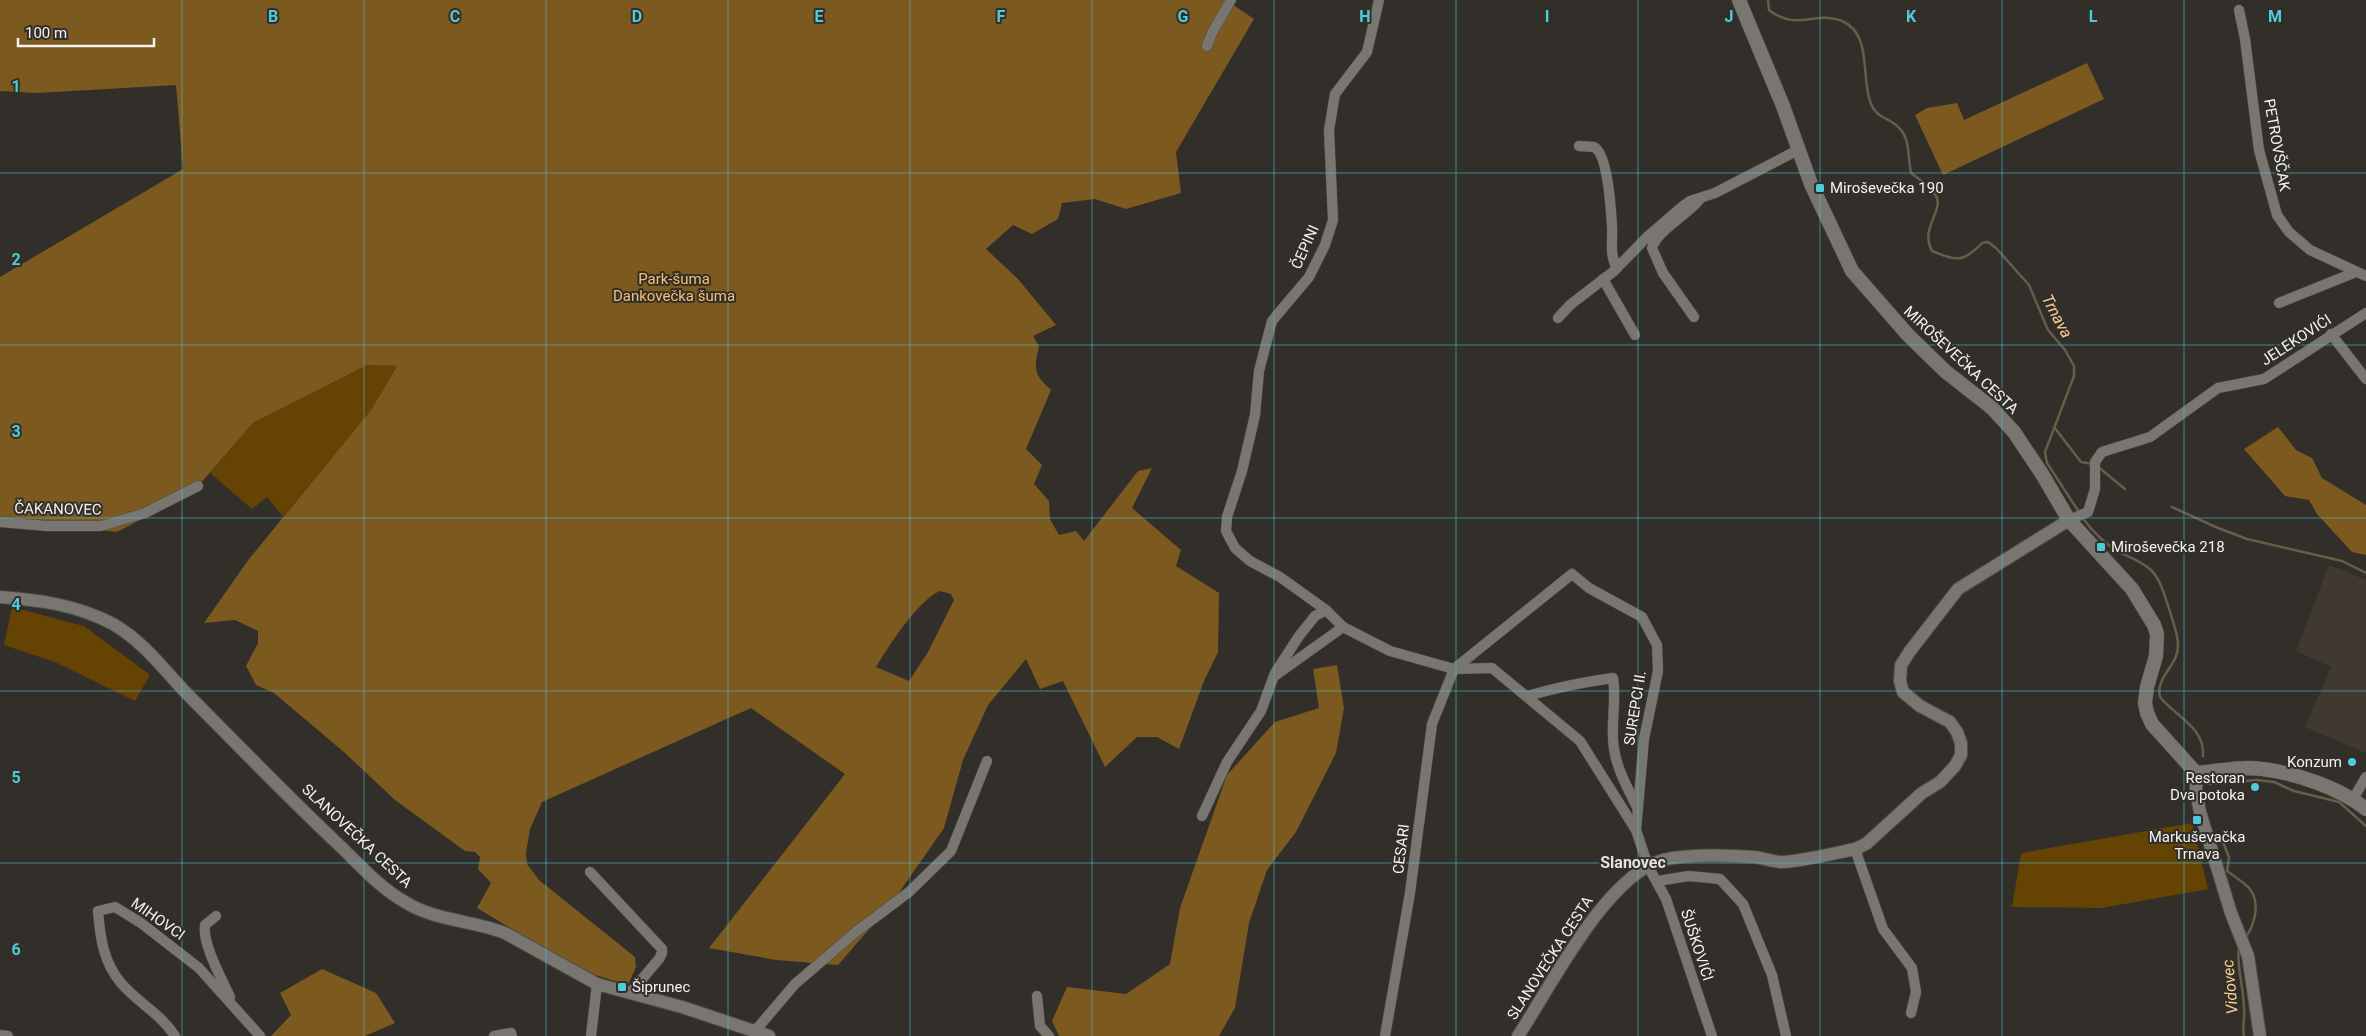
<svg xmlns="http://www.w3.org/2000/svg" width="2366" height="1036" font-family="Roboto,sans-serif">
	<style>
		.built { fill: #3f3930 }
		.green { fill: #644303 }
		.forest { fill: #7c591f; fill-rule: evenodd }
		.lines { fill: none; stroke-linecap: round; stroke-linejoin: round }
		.stream { stroke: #695c48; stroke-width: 2.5 }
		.minor-casing { stroke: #4e4c49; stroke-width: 11 }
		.tertiary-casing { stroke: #4e4c49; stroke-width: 14 }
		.secondary-casing { stroke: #4e4c49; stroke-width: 15 }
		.minor { stroke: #797671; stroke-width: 10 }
		.tertiary { stroke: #797671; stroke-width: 12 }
		.secondary { stroke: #797671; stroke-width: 14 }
		.grid { fill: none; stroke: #52cbd8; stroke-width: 1; stroke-opacity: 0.55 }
		.poi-dot { fill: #52cbd8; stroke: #322f2b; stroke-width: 2 }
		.labels { text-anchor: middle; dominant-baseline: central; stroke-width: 4; stroke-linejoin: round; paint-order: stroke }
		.street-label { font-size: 15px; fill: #f4f2ef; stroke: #322f2b }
		.poi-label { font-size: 15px; fill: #f4f2ef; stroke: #322f2b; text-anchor: start }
		.park-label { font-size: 15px; fill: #f5c06f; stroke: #322f2b }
		.water-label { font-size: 16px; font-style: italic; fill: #f9ce8f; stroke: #322f2b }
		.neighbourhood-label { font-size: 16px; font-weight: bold; fill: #e5e2dd; stroke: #322f2b }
		.grid-label { font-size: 16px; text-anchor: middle; font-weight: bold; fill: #52cbd8; stroke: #322f2b; stroke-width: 4; stroke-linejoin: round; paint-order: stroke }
	</style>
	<rect width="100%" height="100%" fill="#322f2b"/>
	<polygon class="built" points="2329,565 2366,580 2366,753 2305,727 2331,667 2296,651"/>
	<g class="green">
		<polygon points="367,365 397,366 371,410 283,517 267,497 252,509 210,473 253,423"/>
		<polygon points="12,607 84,626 150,675 135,701 55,662 4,645"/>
		<polygon points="2192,823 2208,889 2102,908 2012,907 2021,853"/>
	</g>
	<g class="forest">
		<path d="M0 0H1226L1254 19 1176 152 1181 193 1126 209 1095 199 1062 203 1058 219 1032 234 1013 225 986 249 1018 279 1056 325 1033 336 1039 346C1034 369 1033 374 1051 390L1026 449 1042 465 1034 484 1049 501 1050 519 1059 535 1076 531 1084 541 1138 471 1152 468 1132 508 1181 550 1176 566 1219 593 1218 652 1204 681 1179 749 1157 737H1137L1105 767 1063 681 1040 689 1026 659 988 705 963 760 944 828 891 904 838 965 776 960 709 948 845 774 751 708 542 802 530 829 526 853 527 864 539 880 635 957 636 967 628 985 582 971 477 908 491 883 478 869 480 857 475 852 465 851 395 800 345 753 274 693 256 685 246 666 258 643V631L235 620 204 623 249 559 371 410 397 366 367 365 253 423 193 492 117 532 0 519V277L183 169 176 85 37 93 0 91ZM940 591 951 594 954 600 928 652 909 681 876 667C888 647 919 599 940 591Z"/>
		<polygon points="2087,63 2104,99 1943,175 1915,115 1927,108 1957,103 1964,120"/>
		<polygon points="2278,427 2296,450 2312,458 2322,478 2366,505 2366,555 2352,552 2317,514 2309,500 2285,496 2244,449"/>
		<polygon points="1337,665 1344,708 1336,753 1296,832 1267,870 1249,923 1235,1008 1219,1036 1059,1036 1052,1021 1067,987 1126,994 1170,964 1180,908 1227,775 1275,722 1319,708 1313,669"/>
		<polygon points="322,969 376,993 395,1023 365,1036 271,1036 291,1015 280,993"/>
	</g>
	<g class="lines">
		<g class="stream">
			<path d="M1768 0 1769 10C1797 32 1816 10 1842 21 1872 33 1861 77 1870 101 1876 120 1889 116 1900 129 1910 139 1908 159 1911 173 1919 179 1929 186 1935 194 1946 210 1919 227 1932 251 1957 261 1963 263 1982 243L1988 242 1996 248 2029 285 2048 330 2065 350 2074 366V376L2045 452 2047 463 2079 512"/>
			<polyline points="2054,427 2081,462 2092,464"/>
			<polyline points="2097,466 2125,489"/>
			<polyline points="2172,507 2218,528 2247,539 2342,561 2366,573"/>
			<path d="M2082 517C2092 531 2106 545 2121 553 2132 558 2142 562 2151 570 2161 580 2164 595 2169 608 2172 620 2178 633 2178 645 2179 665 2155 677 2160 697 2176 717 2205 727 2203 756"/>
			<polyline points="2209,784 2257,780 2274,782 2294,791 2339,802 2366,826"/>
			<path d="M2220 835 2229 857 2227 871C2234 876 2243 882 2249 888 2261 902 2255 925 2245 938"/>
			<path d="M2239 946C2236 967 2244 988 2244 1009 2245 1018 2242 1026 2244 1036"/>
		</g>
		<g class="minor-casing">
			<g id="minor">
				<polyline points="1379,0 1367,52 1335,94 1329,130 1333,220 1325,245 1309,277 1272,321 1259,371 1255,415 1242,471 1227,517 1226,531 1235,548 1250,561 1280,577 1326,610 1343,627 1390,651 1454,669 1492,668 1580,741 1636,830 1648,866 1666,899 1712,1036"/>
				<polyline points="2239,10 2245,39 2259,150 2277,215 2289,232 2310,250 2366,276"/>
				<polyline points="1207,46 1212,33 1231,0"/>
				<path d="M1579 146 1594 147C1608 154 1611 211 1612 226 1613 241 1609 254 1617 268"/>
				<polyline points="1603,279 1635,335"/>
				<polyline points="2279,303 2356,272"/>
				<path d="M1694 317 1663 273 1652 248C1657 230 1688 215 1700 199"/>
				<polyline points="1558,318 1570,305 1614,271 1647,237 1683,206 1690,201 1715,193 1798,150"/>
				<polyline points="2331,334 2366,379"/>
				<polyline points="2069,520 2088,512 2095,489 2095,462 2102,452 2150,437 2218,388 2264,379 2366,313"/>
				<polyline points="0,522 47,526 101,526 145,513 198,486"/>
				<polyline points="1276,675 1343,627"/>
				<path d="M1527 696C1555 688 1583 682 1613 678 1617 701 1610 725 1614 749 1617 769 1628 789 1637 807"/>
				<polyline points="2353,799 2366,777"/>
				<polyline points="1202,816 1227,762 1261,711 1275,673 1299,636 1315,616 1326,610"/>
				<polyline points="1855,849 1883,929 1912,968 1916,992 1911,1013"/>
				<polyline points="590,872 662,949 662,953 659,959 631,992"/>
				<polyline points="1657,881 1689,876 1720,879 1743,904 1772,975 1786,1036"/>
				<path d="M216 916 205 925C202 944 222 979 230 997"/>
				<polyline points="1037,996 1040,1026 1049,1036"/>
				<polyline points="755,1031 795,984 857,931 909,892 951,851 987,761"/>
				<polyline points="0,1035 8,1036"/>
				<path d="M175 1036C160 1013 138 1003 121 983 103 962 100 936 98 911L115 907 141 923 199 968 260 1036"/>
				<polyline points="494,1036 511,1033 512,1036"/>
				<polyline points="591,1036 597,984"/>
				<polyline points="1385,1036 1410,893 1432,724 1454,669 1572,574 1589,588 1642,617 1657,645 1658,671 1644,739 1636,830"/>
			</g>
		</g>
		<g class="tertiary-casing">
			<g id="tertiary">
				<path d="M0 597C40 600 77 605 113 624 147 644 165 672 192 699 241 748 289 798 339 845 360 865 380 888 405 902 435 921 472 920 505 933L597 984 682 1007 769 1036"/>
				<polyline points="2196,773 2196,792 2200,812 2231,913 2248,956 2260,1036"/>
				<path d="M1518 1036C1550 988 1606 875 1663 860 1687 854 1729 855 1754 857 1763 858 1771 861 1780 862 1799 862 1835 853 1855 849L1866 844 1922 793 1940 782 1955 766 1961 755V743L1957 732 1950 722 1920 706 1903 692 1900 681 1901 665 1910 651 1958 589 2069 520"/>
			</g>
		</g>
		<g class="secondary-casing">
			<path id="secondary" d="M1739 0 1783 106 1811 184 1852 271 1908 335 1945 371 1992 408 2014 432 2042 474 2069 520 2132 589 2154 625 2157 634 2156 656 2147 687 2145 703 2147 713 2152 724 2196 773C2218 771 2241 766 2262 769 2296 773 2340 788 2366 809"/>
		</g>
		<use href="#minor" class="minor"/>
		<use href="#tertiary" class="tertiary"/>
		<use href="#secondary" class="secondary"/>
	</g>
	<path class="grid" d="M182 0V1036M364 0V1036M546 0V1036M728 0V1036M910 0V1036M1092 0V1036M1274 0V1036M1456 0V1036M1638 0V1036M1820 0V1036M2002 0V1036M2184 0V1036M0 173H2366M0 345H2366M0 518H2366M0 691H2366M0 863H2366"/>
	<g class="poi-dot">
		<rect x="1815" y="183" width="10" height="10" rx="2.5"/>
		<rect x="2096" y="542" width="10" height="10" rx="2.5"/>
		<circle cx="2352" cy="762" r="5"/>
		<circle cx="2255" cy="787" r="5"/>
		<rect x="2192" y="815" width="10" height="10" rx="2.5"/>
		<rect x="617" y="982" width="10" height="10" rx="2.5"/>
	</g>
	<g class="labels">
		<g class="street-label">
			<text transform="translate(2277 145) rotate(80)">PETROVŠČAK</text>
			<text transform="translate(1305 247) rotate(-66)">ČEPINI</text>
			<text transform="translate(2296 340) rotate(-33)">JELEKOVIĆI</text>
			<text transform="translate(1961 360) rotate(43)">MIROŠEVEČKA CESTA</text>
			<text transform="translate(58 509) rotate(1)">ČAKANOVEC</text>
			<text transform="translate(1635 708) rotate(-81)">SUREPCI II.</text>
			<text transform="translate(357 836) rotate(43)">SLANOVEČKA CESTA</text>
			<text transform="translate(1401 849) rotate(-83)">CESARI</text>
			<text transform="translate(158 919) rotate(35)">MIHOVCI</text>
			<text transform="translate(1697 945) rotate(72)">ŠUŠKOVIĆI</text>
			<text transform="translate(1550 958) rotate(-57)">SLANOVEČKA CESTA</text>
		</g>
		<g class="poi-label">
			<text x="1830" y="188">Miroševečka 190</text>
			<text x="2111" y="547">Miroševečka 218</text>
			<text x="2342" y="762" text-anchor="end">Konzum</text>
			<text x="2245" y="778" text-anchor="end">Restoran<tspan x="2245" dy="17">Dva potoka</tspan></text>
			<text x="2197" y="837" text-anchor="middle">Markuševačka<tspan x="2197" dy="17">Trnava</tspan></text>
			<text x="632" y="987">Šiprunec</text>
		</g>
		<g class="park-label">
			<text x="674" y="279">Park-šuma<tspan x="674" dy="17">Dankovečka šuma</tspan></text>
		</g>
		<g class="water-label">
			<text transform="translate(2057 316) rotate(62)">Trnava</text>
			<text transform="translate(2230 987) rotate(-95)">Vidovec</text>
		</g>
		<g class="neighbourhood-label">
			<text x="1633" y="862">Slanovec</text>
		</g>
	</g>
	<g class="grid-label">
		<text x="273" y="22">B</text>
		<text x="455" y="22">C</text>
		<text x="637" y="22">D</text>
		<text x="819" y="22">E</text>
		<text x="1001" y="22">F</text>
		<text x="1183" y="22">G</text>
		<text x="1365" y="22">H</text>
		<text x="1547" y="22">I</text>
		<text x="1729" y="22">J</text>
		<text x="1911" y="22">K</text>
		<text x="2093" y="22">L</text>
		<text x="2275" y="22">M</text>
		<text x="16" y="92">1</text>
		<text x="16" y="265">2</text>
		<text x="16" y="437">3</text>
		<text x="16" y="610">4</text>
		<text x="16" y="783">5</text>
		<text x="16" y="955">6</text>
	</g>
	<path d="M18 38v8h136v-8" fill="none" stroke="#f4f2ef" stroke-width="2.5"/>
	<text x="25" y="38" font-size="15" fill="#f4f2ef" stroke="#322f2b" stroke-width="4" paint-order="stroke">100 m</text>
</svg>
